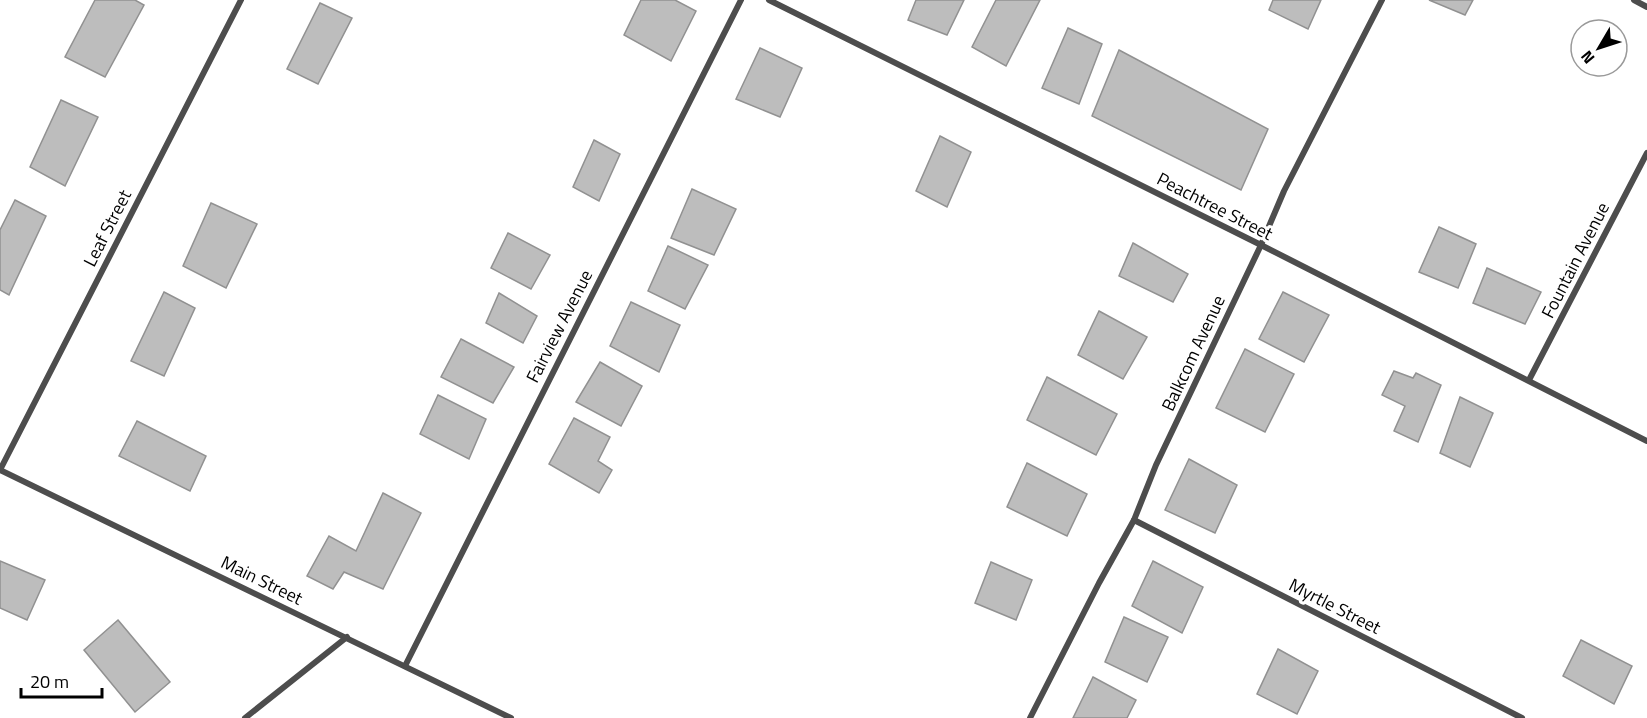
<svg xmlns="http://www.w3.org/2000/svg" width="1647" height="718" font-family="'Titillium Web',sans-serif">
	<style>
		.building { fill: #bdbdbd; stroke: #919191; stroke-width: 1.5 }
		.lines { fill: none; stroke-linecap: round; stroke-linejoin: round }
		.street { stroke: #4d4d4d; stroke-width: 6 }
		.labels { text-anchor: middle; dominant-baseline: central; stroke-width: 6; stroke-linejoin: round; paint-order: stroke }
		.street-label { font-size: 18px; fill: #000; stroke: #fff }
	</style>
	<rect width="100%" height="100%" fill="#fff"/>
	<g class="building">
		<polygon points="95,0 135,0 144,5 105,77 65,57"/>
		<polygon points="641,0 675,0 696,11 671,61 624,35"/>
		<polygon points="916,0 964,0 947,35 908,20"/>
		<polygon points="996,0 1040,0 1006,66 972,47"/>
		<polygon points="1273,0 1321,0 1308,29 1269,10"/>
		<polygon points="1429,0 1473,0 1465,15"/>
		<polygon points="320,3 352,18 318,84 287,69"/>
		<polygon points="1068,28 1102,44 1079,104 1042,88"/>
		<polygon points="760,48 802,68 780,117 736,99"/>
		<polygon points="1119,50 1268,129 1241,190 1092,116"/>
		<polygon points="61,100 98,117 65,186 30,167"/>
		<polygon points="940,136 971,152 947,207 916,191"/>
		<polygon points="594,140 620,154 599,201 573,187"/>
		<polygon points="692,189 736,209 714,255 671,238"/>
		<polygon points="15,200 46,216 9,295 0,290 0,230"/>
		<polygon points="211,203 257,224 226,288 183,266"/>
		<polygon points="1439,227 1476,244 1458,288 1419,272"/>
		<polygon points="508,233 550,255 531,289 491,268"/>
		<polygon points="1133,243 1188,274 1173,302 1119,276"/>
		<polygon points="668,246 708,265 685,309 648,291"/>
		<polygon points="1487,268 1541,292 1525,324 1473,303"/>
		<polygon points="164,292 195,308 164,376 131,361"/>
		<polygon points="1283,292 1329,315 1304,362 1259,339"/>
		<polygon points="499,293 537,316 523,343 486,323"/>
		<polygon points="631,302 680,325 659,372 610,346"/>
		<polygon points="1099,311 1147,337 1123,379 1078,355"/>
		<polygon points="461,339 514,367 493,403 441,377"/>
		<polygon points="1245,349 1294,374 1265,432 1216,408"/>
		<polygon points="600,362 642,386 621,426 576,402"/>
		<polygon points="1394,371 1413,378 1416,373 1441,385 1418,442 1394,431 1405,406 1382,395"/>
		<polygon points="1047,377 1117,414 1096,455 1027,420"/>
		<polygon points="438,395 486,419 469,459 420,434"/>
		<polygon points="1460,397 1493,413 1470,467 1440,453"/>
		<polygon points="574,418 610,437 598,461 612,470 599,493 549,464"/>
		<polygon points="137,421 206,456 190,491 119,456"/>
		<polygon points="1189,459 1237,485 1215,533 1165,510"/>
		<polygon points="1027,463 1087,494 1067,536 1007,507"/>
		<polygon points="383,493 421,513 383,589 344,572 333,589 307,576 329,536 356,551"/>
		<polygon points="0,561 45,580 27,620 0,608"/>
		<polygon points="1153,561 1203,587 1182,633 1132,606"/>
		<polygon points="991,562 1032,580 1016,620 975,603"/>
		<polygon points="1124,617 1168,637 1147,682 1105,662"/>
		<polygon points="118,620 170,682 135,712 84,650"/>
		<polygon points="1581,640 1632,666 1614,704 1563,676"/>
		<polygon points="1278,649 1318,671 1297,714 1257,694"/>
		<polygon points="1093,677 1136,700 1127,718 1073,718"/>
	</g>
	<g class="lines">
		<g class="street">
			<polyline points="769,0 1261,245 1647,441"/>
			<polyline points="1634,0 1647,7"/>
			<polyline points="1529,380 1647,153"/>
			<polyline points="0,470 511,718"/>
			<polyline points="0,470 241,0"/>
			<polyline points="1134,520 1522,718"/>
			<polyline points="405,666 741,0"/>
			<polyline points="245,718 347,637"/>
			<polyline points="1030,718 1099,583 1134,520 1156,465 1261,245 1284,191 1382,0"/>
		</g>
	</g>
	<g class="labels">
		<g class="street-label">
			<text transform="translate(1215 206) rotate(27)">Peachtree Street</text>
			<text transform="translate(107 228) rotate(-63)">Leaf Street</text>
			<text transform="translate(1575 260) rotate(-63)">Fountain Avenue</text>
			<text transform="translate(559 326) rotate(-63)">Fairview Avenue</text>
			<text transform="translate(1193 353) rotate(-65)">Balkcom Avenue</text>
			<text transform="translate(262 580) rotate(26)">Main Street</text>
			<text transform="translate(1335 606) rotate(27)">Myrtle Street</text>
		</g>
	</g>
	<g transform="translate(1599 48) rotate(231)"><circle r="28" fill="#ffffff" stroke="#999999" stroke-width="1.5"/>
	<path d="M0-4.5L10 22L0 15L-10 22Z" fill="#000000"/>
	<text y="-9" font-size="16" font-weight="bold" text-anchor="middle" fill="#000000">N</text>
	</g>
	<path d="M21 688v9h81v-9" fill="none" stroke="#000000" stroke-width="3"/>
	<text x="30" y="688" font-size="18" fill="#000000" stroke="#ffffff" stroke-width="4.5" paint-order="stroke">20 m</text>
</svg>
